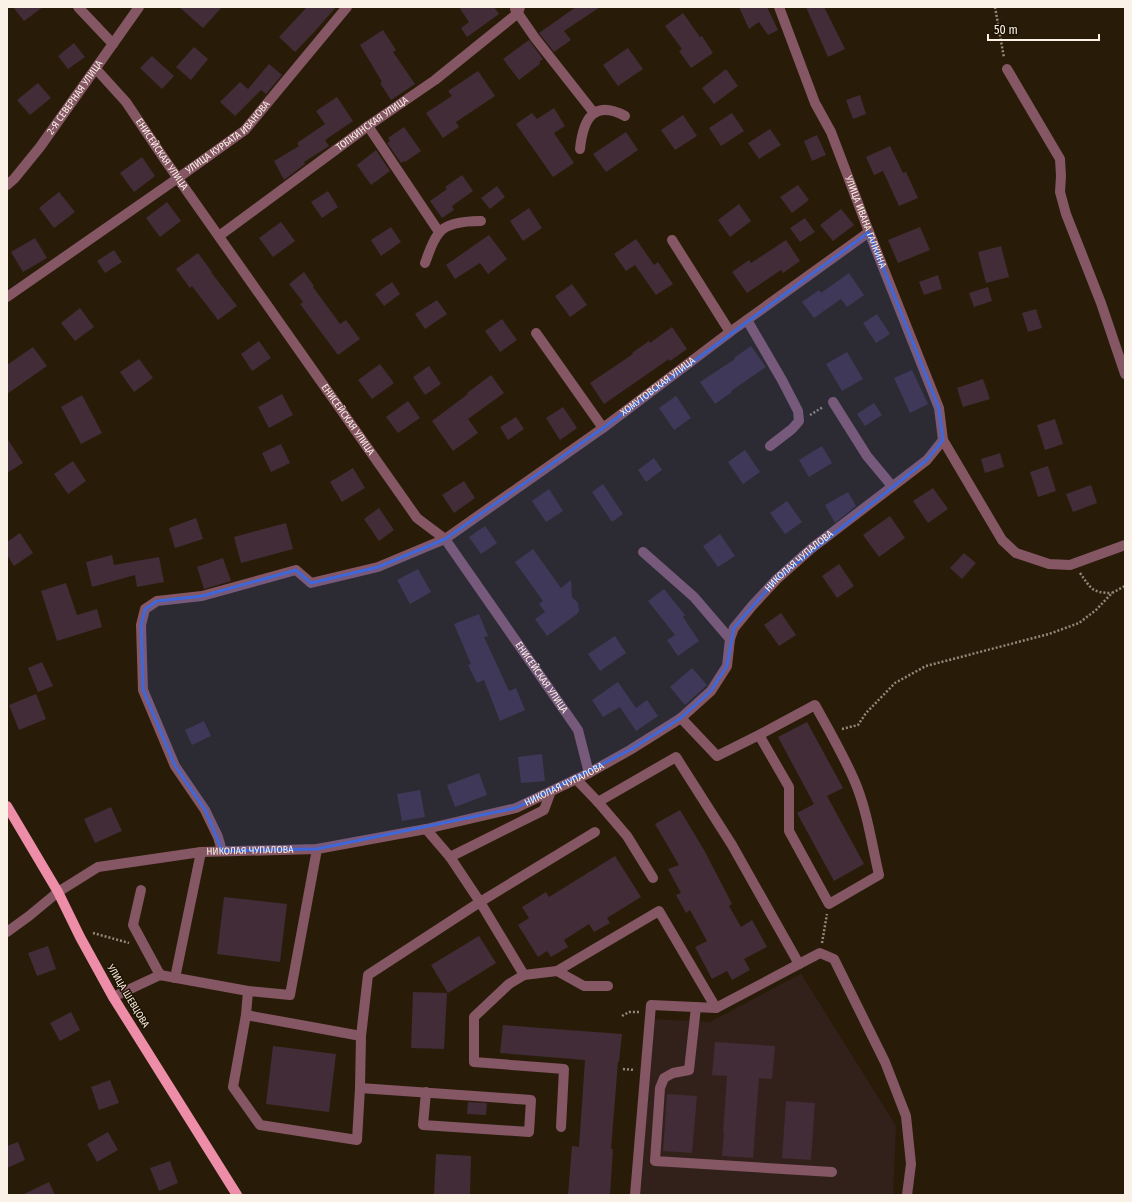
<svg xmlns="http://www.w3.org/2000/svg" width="1132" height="1202" font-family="'Fira Sans Condensed',sans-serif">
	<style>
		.education { fill: #32211a }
		.building { fill: #412c37 }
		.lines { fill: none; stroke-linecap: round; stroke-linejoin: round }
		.path { stroke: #938979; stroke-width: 2.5; stroke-dasharray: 2 2; stroke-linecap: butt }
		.minor { stroke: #855663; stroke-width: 10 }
		.major { stroke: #ed8da8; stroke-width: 10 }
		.marked { fill: #3e67da; fill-opacity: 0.2; stroke: #3e67da; stroke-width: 3; stroke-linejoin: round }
		.labels { text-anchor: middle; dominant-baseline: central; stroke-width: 3; stroke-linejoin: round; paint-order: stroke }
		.street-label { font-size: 10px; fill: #faf2e6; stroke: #1e1302 }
	</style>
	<rect width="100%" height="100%" fill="#281c09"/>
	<polygon class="education" points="801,974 896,1126 893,1195 638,1195 651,1019 710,1022"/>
	<g class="building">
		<polygon points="13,7 43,7 24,21"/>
		<polygon points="179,7 222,7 203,28"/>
		<polygon points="307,7 336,7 316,30 295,52 279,37"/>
		<polygon points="459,7 494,7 499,14 467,37 461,28 469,22"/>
		<polygon points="576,7 600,7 564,31 571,40 554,52 539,33"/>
		<polygon points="739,7 767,7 778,30 768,35 759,22 749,29"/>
		<polygon points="806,7 824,7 845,49 828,57"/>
		<polygon points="683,13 700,37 702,36 713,53 691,68 679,51 682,49 665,26"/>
		<polygon points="383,30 396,50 393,52 415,84 391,100 380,83 382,82 360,45"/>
		<polygon points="529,40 543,59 539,62 540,64 519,80 503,59"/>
		<polygon points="74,43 85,57 68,69 58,56"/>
		<polygon points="194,47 208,59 191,80 176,67"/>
		<polygon points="628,48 643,69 618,86 603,65"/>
		<polygon points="152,56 174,76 162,89 140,68"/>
		<polygon points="269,64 282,75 266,94 261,90 235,116 220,102 240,82 248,89"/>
		<polygon points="726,69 738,86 714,104 702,88"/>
		<polygon points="478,71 495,96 456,122 459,127 443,138 426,113 452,96 448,91"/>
		<polygon points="38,83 51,98 30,115 17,100"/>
		<polygon points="860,95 866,114 853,119 846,100"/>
		<polygon points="337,97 353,121 325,140 329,146 304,162 305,164 284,180 274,161 299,146 297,143 325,124 316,111"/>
		<polygon points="554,108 565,126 554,133 574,163 553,177 516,124 532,113 537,119"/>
		<polygon points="732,113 744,131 721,146 709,128"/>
		<polygon points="683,115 697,136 675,150 661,130"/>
		<polygon points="404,127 421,151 405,162 404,161 401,163 387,143 390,141 388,138"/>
		<polygon points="770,129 781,145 759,159 748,143"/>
		<polygon points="626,132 638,150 606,172 593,154"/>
		<polygon points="817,135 826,155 812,161 804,141"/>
		<polygon points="890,146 903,173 906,172 918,198 899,206 883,171 874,175 866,157"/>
		<polygon points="376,150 390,171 371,185 357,165"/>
		<polygon points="142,157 155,176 134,192 120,173"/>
		<polygon points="462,175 473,191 452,206 454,210 442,218 430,201 447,189 445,187"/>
		<polygon points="798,185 809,200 792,213 780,197"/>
		<polygon points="497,186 505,197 490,209 481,198"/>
		<polygon points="328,191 338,207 322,218 311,202"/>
		<polygon points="59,192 75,212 54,228 39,208"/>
		<polygon points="167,202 181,221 160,237 146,218"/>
		<polygon points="739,204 751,221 730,237 718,220"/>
		<polygon points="529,208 542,228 523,241 510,221"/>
		<polygon points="841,209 854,225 833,241 820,225"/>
		<polygon points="805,218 815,232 800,242 790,228"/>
		<polygon points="281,222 295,241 273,257 259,238"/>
		<polygon points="391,227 401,242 381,256 371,240"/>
		<polygon points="920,227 930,250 898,263 888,240"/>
		<polygon points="489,235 507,259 488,274 480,263 455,279 446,265"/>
		<polygon points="35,238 47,258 23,272 11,252"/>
		<polygon points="636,239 654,265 658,262 673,284 656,295 635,265 626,271 614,254"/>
		<polygon points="786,240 800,261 783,273 781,270 747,293 732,272 749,260 751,263"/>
		<polygon points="1001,246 1009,277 986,283 978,252"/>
		<polygon points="114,250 122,262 105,273 97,261"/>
		<polygon points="198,253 212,272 211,272 237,306 218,320 192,286 190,288 176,269"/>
		<polygon points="304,272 314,286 313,287 340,324 346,320 360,339 338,355 300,304 303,302 289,284"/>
		<polygon points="849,273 864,295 847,307 841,299 814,318 802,302 819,290 821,293"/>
		<polygon points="938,275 942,289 924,295 919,282"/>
		<polygon points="392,282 400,294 384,306 375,294"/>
		<polygon points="572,284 587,305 570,317 555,296"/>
		<polygon points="988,287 992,301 974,307 969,293"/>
		<polygon points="437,300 447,314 425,329 415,314"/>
		<polygon points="80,308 94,327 75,341 61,323"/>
		<polygon points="1036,309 1042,328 1028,332 1022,313"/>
		<polygon points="877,314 890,334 876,343 863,323"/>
		<polygon points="502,319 517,340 500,352 485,331"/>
		<polygon points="672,327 687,349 670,361 669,359 604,404 590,383 633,354 632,353 649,341 650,343"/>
		<polygon points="259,341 271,358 252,371 241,354"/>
		<polygon points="751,346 766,367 731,391 732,392 715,404 700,382 735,359 734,358"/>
		<polygon points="33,347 47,366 7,394 7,365"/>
		<polygon points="847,352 863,379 842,391 826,364"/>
		<polygon points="139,359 153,378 134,392 120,372"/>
		<polygon points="380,364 394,383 372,399 358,380"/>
		<polygon points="429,366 441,384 425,395 413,377"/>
		<polygon points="912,370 928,404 910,413 894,378"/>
		<polygon points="491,375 504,393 468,419 478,433 453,451 432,421 468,394 467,393"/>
		<polygon points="983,379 990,399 963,407 957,388"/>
		<polygon points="282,394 293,415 269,428 258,407"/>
		<polygon points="82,395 102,433 81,444 61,407"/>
		<polygon points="676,396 691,418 674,430 659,408"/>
		<polygon points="408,401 420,418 398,433 386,417"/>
		<polygon points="874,403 882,415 865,426 857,414"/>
		<polygon points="563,407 577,428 560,440 546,418"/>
		<polygon points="516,417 524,429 508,440 500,427"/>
		<polygon points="1055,419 1063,444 1045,450 1037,425"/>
		<polygon points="7,438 23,463 7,473"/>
		<polygon points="281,444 290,463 271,472 262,453"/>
		<polygon points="822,446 832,463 809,477 799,460"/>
		<polygon points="745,450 760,472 743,484 728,462"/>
		<polygon points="1000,453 1004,467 985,473 981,459"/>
		<polygon points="654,458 662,470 646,482 638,470"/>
		<polygon points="73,461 86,481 68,494 54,474"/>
		<polygon points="1048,466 1056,491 1038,497 1030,472"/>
		<polygon points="353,468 365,488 342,502 330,482"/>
		<polygon points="464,481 475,498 454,513 442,495"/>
		<polygon points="603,484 623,514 612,522 592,492"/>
		<polygon points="1091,485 1097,503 1073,512 1066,494"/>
		<polygon points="933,488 948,509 928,523 913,501"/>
		<polygon points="549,489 563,511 546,522 532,501"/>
		<polygon points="848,492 856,506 835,523 825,505"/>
		<polygon points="787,501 802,522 785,534 770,513"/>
		<polygon points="379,508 394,530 379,541 364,519"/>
		<polygon points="890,516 905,538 879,557 863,535"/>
		<polygon points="196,518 203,539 175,548 169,528"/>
		<polygon points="286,523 293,549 241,563 234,537"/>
		<polygon points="485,526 497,543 481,554 469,537"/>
		<polygon points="20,533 33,553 14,566 7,555 7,542"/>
		<polygon points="720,534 735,556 718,567 703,546"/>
		<polygon points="533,549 561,588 571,580 572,597 578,603 579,611 577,614 547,636 535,619 545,612 539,604 543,601 515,562"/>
		<polygon points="964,553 976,563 962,579 950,568"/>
		<polygon points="112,555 114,565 159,557 164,582 137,587 135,575 92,587 86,562"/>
		<polygon points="223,558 231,581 204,589 197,567"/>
		<polygon points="839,564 854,586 837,598 822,576"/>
		<polygon points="418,569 431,592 410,604 397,580"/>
		<polygon points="66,583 77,615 97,609 102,627 57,641 41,591"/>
		<polygon points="664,589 685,615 683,617 699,641 678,656 667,640 675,635 648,601"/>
		<polygon points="781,613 796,635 779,646 764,625"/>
		<polygon points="479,614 488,636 484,637 509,691 516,688 525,710 500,721 484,680 477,683 468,665 471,664 454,624"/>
		<polygon points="615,636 626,653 600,671 588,654"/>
		<polygon points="42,662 53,686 38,692 28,668"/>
		<polygon points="692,668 707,685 685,705 670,687"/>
		<polygon points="618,682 636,708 647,700 658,716 636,731 620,707 603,717 592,700"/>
		<polygon points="36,694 46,719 19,730 9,705"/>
		<polygon points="204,721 211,736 192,745 185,730"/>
		<polygon points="807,722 843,788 827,796 864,864 834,881 797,813 814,804 778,737"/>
		<polygon points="542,754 545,781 521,783 518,757"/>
		<polygon points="479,773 487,795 455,807 447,785"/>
		<polygon points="420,790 425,817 402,821 397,794"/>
		<polygon points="111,807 122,831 95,843 84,819"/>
		<polygon points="680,810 704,850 732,904 729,906 741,927 752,920 767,947 744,959 750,970 732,980 727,971 712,979 695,947 707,941 690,910 686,913 676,895 681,893 668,869 679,865 655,824"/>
		<polygon points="615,856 641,897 607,918 610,923 594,932 589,924 564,940 568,947 551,957 547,951 538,957 518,925 529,918 522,907 546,892 549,897"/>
		<polygon points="224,897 287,904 280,962 217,954"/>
		<polygon points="479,936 496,963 448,993 431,965"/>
		<polygon points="48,946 56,969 37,976 28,953"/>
		<polygon points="413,992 447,993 444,1049 411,1048"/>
		<polygon points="71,1012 80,1030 60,1041 50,1023"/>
		<polygon points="503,1025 622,1034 619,1062 618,1062 611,1149 613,1149 610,1195 568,1195 572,1146 579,1147 585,1060 500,1053"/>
		<polygon points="715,1042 775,1046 772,1079 759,1078 753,1158 722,1156 724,1133 723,1133 727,1076 712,1075"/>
		<polygon points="273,1046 336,1054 329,1112 266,1104"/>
		<polygon points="110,1080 119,1103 99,1110 91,1087"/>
		<polygon points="667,1094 697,1096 692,1153 663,1151"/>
		<polygon points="786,1101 815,1103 811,1160 782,1158"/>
		<polygon points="468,1102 487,1103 486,1115 467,1114"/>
		<polygon points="108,1132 118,1150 97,1162 87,1144"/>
		<polygon points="18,1142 25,1160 7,1168 7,1146"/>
		<polygon points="436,1154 471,1156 470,1195 434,1195"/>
		<polygon points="170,1161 178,1183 159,1191 150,1168"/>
		<polygon points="49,1182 55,1195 22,1195"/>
	</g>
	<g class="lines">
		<g class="path">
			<polyline points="995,7 1004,58"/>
			<polyline points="810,415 823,407"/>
			<path d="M1080 573C1091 588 1091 593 1112 593"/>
			<polyline points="842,729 858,725 866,713 895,683 926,666 1049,634 1079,623 1096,610 1112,593 1125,586"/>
			<polyline points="93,933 129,943"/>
			<polyline points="822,943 827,914"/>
			<polyline points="622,1016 629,1012 640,1012"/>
			<polyline points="623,1069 635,1070"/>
		</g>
		<g class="minor">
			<polyline points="78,7 113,44"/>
			<path id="s1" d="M779 7 815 103 831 132 869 232 939 408 943 440 1002 540 1016 553 1049 564 1070 565 1125 545"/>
			<polyline points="515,9 535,38 594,113"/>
			<path id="s2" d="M96 69 126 102 165 160 417 518 445 539 578 730 589 773"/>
			<polyline points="1007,69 1060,159 1061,176 1060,192 1066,214 1101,303 1125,374"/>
			<polyline points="368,126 439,232"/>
			<path d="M580 149C583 120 593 99 625 116"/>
			<path id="s3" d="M7 185 14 179 40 147 139 7"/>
			<path id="s4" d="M219 236 368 126 435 80 518 13 520 7"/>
			<polyline points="672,240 730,332"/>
			<path d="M425 263C429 253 432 241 439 233 447 222 468 221 481 221"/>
			<path id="s5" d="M7 297 178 178 245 130 347 7"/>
			<polyline points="747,320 782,380 798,411 799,421 792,429 770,446"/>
			<polyline points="536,333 603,428"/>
			<polyline points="833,402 867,456 892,486"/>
			<polyline points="643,552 694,597 730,639"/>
			<path d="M681 718 717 756 759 735 815 705C829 730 844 756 855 782 867 810 872 845 879 875L829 904 789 831V787L759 735"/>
			<polyline points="576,779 598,802"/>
			<polyline points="426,829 450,857 480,902 595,832"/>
			<path id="s6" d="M222 851 218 837 205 810 175 766 143 690 141 625 145 609 157 601 202 596 296 570 311 583 378 567 445 539 603 428 730 332 869 232"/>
			<polyline points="450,857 544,810 551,791"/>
			<polyline points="141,890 133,925 160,975"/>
			<path id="s7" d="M7 932 29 916 58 892 98 867 201 852 317 849 426 829 516 808 589 773 630 750 681 718 711 691 727 666 730 639 734 628 752 606 777 579 812 548 927 460 943 440"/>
			<polyline points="799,964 820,953 834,959 885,1062 906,1116 911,1164 907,1195"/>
			<polyline points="557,971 584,986 608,986"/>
			<polyline points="524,975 557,971 659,911 716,1008"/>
			<polyline points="175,978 201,852"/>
			<polyline points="248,991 246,1015 233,1087 260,1125 357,1140 360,1088 361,1036 368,975 480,902 524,975 509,984 474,1017 474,1062 564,1069 561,1127"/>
			<polyline points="113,997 160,975 248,991 290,995 317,849"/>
			<polyline points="696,1007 689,1070 673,1073 664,1078 660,1088 655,1161 832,1172"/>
			<polyline points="246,1015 361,1036"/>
			<polyline points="360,1088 531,1100 529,1132 423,1125 426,1092"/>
			<polyline points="635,1195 651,1005 716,1008 799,964 732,845 676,757 598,802 627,836 653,878"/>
		</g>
		<polyline class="major" points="7,806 58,892 80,937 113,997 237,1195"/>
	</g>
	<path class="marked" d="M869 232 939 408 943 440 927 460 777 579 734 628 727 666 711 691 681 718 630 750 516 808 317 849 222 851 205 810 175 766 143 690 141 625 145 609 157 601 202 596 296 570 311 583 378 567 445 539 603 428Z"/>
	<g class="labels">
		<g class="street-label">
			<text stroke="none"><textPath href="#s3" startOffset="111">2-Я СЕВЕРНАЯ УЛИЦА</textPath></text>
			<text stroke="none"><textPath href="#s4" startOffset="190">ТОПКИНСКАЯ УЛИЦА</textPath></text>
			<text stroke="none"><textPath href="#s5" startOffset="273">УЛИЦА КУРБАТА ИВАНОВА</textPath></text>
			<text stroke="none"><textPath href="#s2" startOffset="108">ЕНИСЕЙСКАЯ УЛИЦА</textPath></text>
			<text stroke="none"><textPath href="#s1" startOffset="232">УЛИЦА ИВАНА ГАЛКИНА</textPath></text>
			<text stroke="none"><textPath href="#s6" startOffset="842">ХОМУТОВСКАЯ УЛИЦА</textPath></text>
			<text stroke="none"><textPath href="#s2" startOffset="432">ЕНИСЕЙСКАЯ УЛИЦА</textPath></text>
			<text stroke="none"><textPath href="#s7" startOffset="926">НИКОЛАЯ ЧУПАЛОВА</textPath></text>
			<text stroke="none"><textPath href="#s2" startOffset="756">ЕНИСЕЙСКАЯ УЛИЦА</textPath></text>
			<text stroke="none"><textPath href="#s7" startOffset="589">НИКОЛАЯ ЧУПАЛОВА</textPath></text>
			<text stroke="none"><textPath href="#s7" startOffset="265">НИКОЛАЯ ЧУПАЛОВА</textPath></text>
			<text transform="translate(128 996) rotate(59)">УЛИЦА ШЕВЦОВА</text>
		</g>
	</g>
	<rect width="1132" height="1202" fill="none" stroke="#faf2e6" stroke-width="16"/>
	<path d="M988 34v6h111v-6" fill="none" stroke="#faf2e6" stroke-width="2"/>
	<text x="994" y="34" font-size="12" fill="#faf2e6" stroke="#1e1302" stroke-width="3" paint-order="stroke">50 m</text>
</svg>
